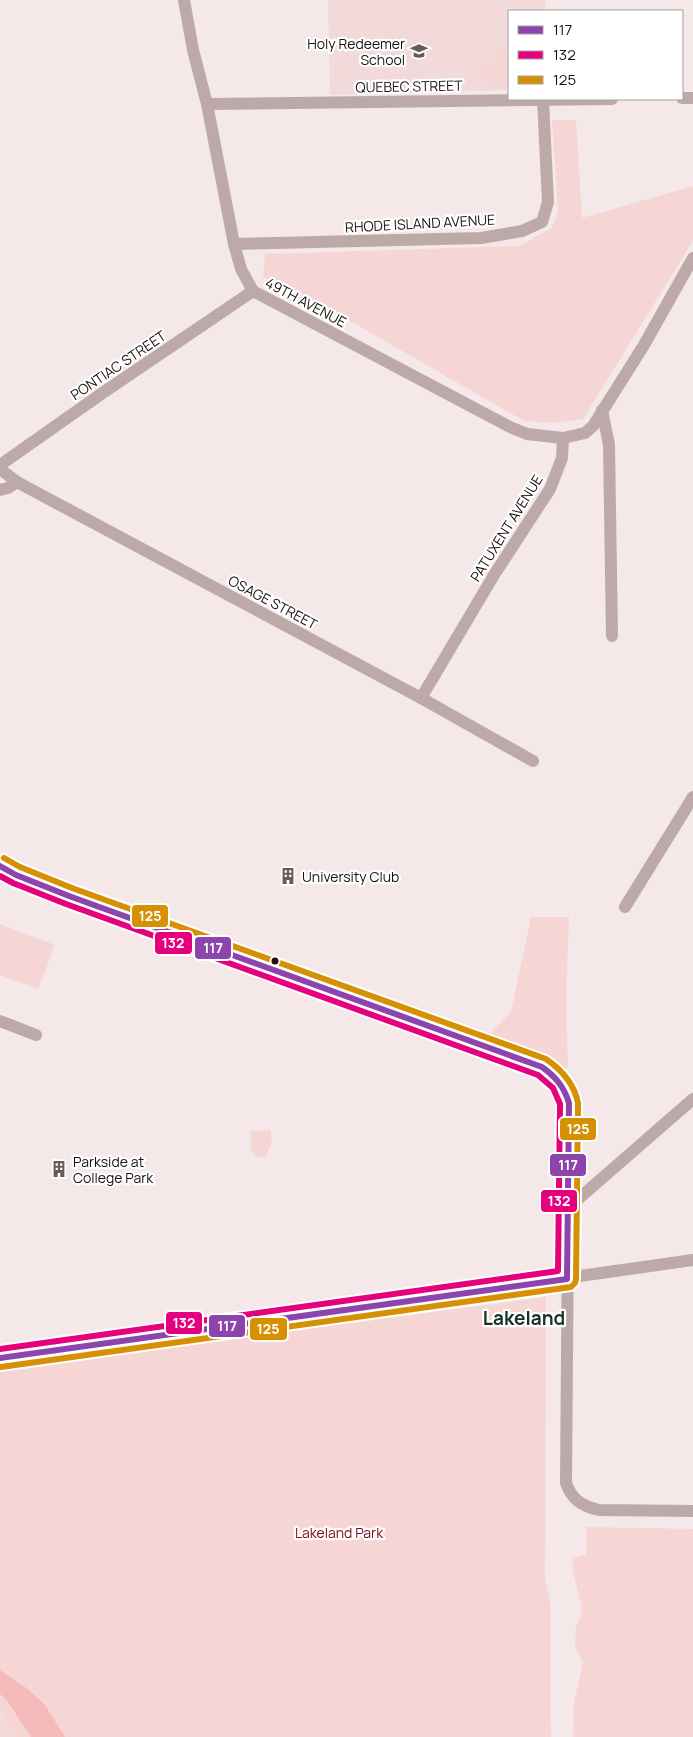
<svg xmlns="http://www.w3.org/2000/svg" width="693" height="1737" font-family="Manrope,sans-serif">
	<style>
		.built { fill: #f1dad9 }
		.green { fill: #f5d6d5 }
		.water { fill: #f5bbba }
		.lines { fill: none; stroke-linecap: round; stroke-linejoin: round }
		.street { stroke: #bea9a9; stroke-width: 12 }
		.bus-1-casing { stroke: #fff; stroke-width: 10 }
		.bus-2-casing { stroke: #fff; stroke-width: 10 }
		.bus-3-casing { stroke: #fff; stroke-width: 10 }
		.bus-1 { stroke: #8e44ad; stroke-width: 6 }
		.bus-2 { stroke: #e5007d; stroke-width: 6 }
		.bus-3 { stroke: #d69003; stroke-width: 6 }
		.bus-dot { fill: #191111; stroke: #fff; stroke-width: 2 }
		.labels { text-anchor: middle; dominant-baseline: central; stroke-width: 4.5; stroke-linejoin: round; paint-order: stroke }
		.poi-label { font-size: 14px; fill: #191111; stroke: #fff; text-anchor: start }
		.street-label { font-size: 14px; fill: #191111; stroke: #fff }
		.park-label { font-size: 14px; fill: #800b20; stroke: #fff }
		.district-label { font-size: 19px; font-weight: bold; fill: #143228; stroke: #fff }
		.line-badge { stroke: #fff; stroke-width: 2 }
		.badge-label { font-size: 14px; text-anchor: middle; font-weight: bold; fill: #fff }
	</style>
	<rect width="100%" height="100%" fill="#f4e8e8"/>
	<g class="built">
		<polygon points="328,0 545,0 546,11 509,11 509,90 330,95"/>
		<polygon points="0,1710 16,1737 0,1737"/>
	</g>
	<g class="green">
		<polygon points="509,48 509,88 493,87 480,75 480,70 485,62 496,61 496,49"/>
		<polygon points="552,120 576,120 582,218 693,186 693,241 583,419 554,423 524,421 305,295 263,277 265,254 519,246 552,228 558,212"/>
		<polygon points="531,917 569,917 566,1000 568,1066 563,1072 553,1064 485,1038 511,1012"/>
		<polygon points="0,924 55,945 38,989 0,975"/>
		<polygon points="270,1130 272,1142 265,1158 257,1157 251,1151 251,1131"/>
		<polygon points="546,1297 545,1579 550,1601 551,1737 16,1737 0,1710 0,1370"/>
		<polygon points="587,1527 693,1529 693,1737 573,1737 574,1703 583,1662 576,1650 575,1645 576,1627 580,1619 582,1608 572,1567 574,1559 580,1555 586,1556"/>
	</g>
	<polygon class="water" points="0,1670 28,1689 45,1705 65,1737 31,1737 8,1702 0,1694"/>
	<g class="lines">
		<g class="street">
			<polyline points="184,0 193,50 207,104 234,244 241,269 253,291 510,427 527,434 563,438"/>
			<polyline points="682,98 693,98"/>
			<polyline points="207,104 612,99"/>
			<polyline points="234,244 481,238 522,231 542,222 548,202 543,100"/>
			<polyline points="602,410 609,445 612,636"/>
			<polyline points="0,465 104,392 253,291"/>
			<polyline points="0,469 17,482 421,698 533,761"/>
			<polyline points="0,490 8,488 17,482"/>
			<polyline points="421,698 494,575 550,489 562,458 563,438 585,433 593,426 644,345 693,258"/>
			<path d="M0 866 16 875 69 896 542 1067C557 1077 565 1086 569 1103L566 1483C572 1500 582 1506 599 1510L693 1511"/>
			<polyline points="625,907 693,797"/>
			<polyline points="0,1021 36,1035"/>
			<polyline points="569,1207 693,1099"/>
			<polyline points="0,1358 693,1260"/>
		</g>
		<g class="bus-1-casing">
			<path id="bus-1" d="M0 866 16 875 69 896 542 1067C556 1077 564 1087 569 1103L567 1279 0 1358"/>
		</g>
		<g class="bus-2-casing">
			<polyline id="bus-2" points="0,876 13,883 66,904 538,1075 553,1088 560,1104 558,1271 0,1349"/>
		</g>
		<g class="bus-3-casing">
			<path id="bus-3" d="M1 1367 571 1287 575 1283 576 1279 578 1103C574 1083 562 1070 546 1059L72 888 20 867 4 858"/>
		</g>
		<use href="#bus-1" class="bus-1"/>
		<use href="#bus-2" class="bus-2"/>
		<use href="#bus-3" class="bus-3"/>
	</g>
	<defs>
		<g id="school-bare" transform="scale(1.35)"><path d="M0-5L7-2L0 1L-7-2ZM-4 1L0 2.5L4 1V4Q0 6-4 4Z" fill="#665c5c" stroke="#fff" stroke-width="2.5" paint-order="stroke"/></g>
		<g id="building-bare" transform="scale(1.35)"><path d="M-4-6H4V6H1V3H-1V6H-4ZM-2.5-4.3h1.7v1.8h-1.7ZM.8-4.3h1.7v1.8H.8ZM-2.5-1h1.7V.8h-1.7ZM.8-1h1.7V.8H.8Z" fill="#665c5c" stroke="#fff" stroke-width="2.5" paint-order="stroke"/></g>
	</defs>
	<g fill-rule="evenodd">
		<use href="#school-bare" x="419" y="51"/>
		<use href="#building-bare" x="288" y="876"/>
		<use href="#building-bare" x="59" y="1169"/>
	</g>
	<circle class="bus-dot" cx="275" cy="961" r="4.5"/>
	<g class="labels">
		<g class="poi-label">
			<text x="405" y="43" text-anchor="end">Holy Redeemer<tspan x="405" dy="16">School</tspan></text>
			<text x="302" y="876">University Club</text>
			<text x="73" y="1161">Parkside at<tspan x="73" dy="16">College Park</tspan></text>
		</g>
		<g class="street-label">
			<text transform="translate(409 86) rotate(-1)">QUEBEC STREET</text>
			<text transform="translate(420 223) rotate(-3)">RHODE ISLAND AVENUE</text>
			<text transform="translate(306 302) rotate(28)">49TH AVENUE</text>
			<text transform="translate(118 365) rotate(-34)">PONTIAC STREET</text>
			<text transform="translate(506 528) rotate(-58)">PATUXENT AVENUE</text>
			<text transform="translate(273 602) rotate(28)">OSAGE STREET</text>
		</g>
		<g class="park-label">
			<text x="339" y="1532">Lakeland Park</text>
		</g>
		<g class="district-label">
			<text x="524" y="1318">Lakeland</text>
		</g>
	</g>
	<g class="line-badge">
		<rect x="131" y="904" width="38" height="24" rx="5" fill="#d69003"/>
		<rect x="154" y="931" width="39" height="24" rx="5" fill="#e5007d"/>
		<rect x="194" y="936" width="38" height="24" rx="5" fill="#8e44ad"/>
		<rect x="559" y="1117" width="38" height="24" rx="5" fill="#d69003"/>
		<rect x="549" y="1153" width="38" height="24" rx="5" fill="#8e44ad"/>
		<rect x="540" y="1189" width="38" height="24" rx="5" fill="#e5007d"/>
		<rect x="165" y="1311" width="38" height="24" rx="5" fill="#e5007d"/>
		<rect x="208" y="1314" width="38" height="24" rx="5" fill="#8e44ad"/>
		<rect x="249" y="1317" width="39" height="24" rx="5" fill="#d69003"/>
	</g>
	<g class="badge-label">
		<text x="150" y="921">125</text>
		<text x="173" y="948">132</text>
		<text x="213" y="953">117</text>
		<text x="578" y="1134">125</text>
		<text x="568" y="1170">117</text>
		<text x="559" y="1206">132</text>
		<text x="184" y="1328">132</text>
		<text x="227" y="1331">117</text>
		<text x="268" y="1334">125</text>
	</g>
	<rect x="508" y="10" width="175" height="90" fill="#ffffff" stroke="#a3a0a0"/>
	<rect x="518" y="26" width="25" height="8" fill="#8e44ad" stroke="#a3a0a0"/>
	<text x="553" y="35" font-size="15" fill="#191111">117</text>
	<rect x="518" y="51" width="25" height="8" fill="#e5007d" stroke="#a3a0a0"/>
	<text x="553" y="60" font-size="15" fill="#191111">132</text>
	<rect x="518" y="76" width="25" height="8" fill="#d69003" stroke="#a3a0a0"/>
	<text x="553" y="85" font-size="15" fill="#191111">125</text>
</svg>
